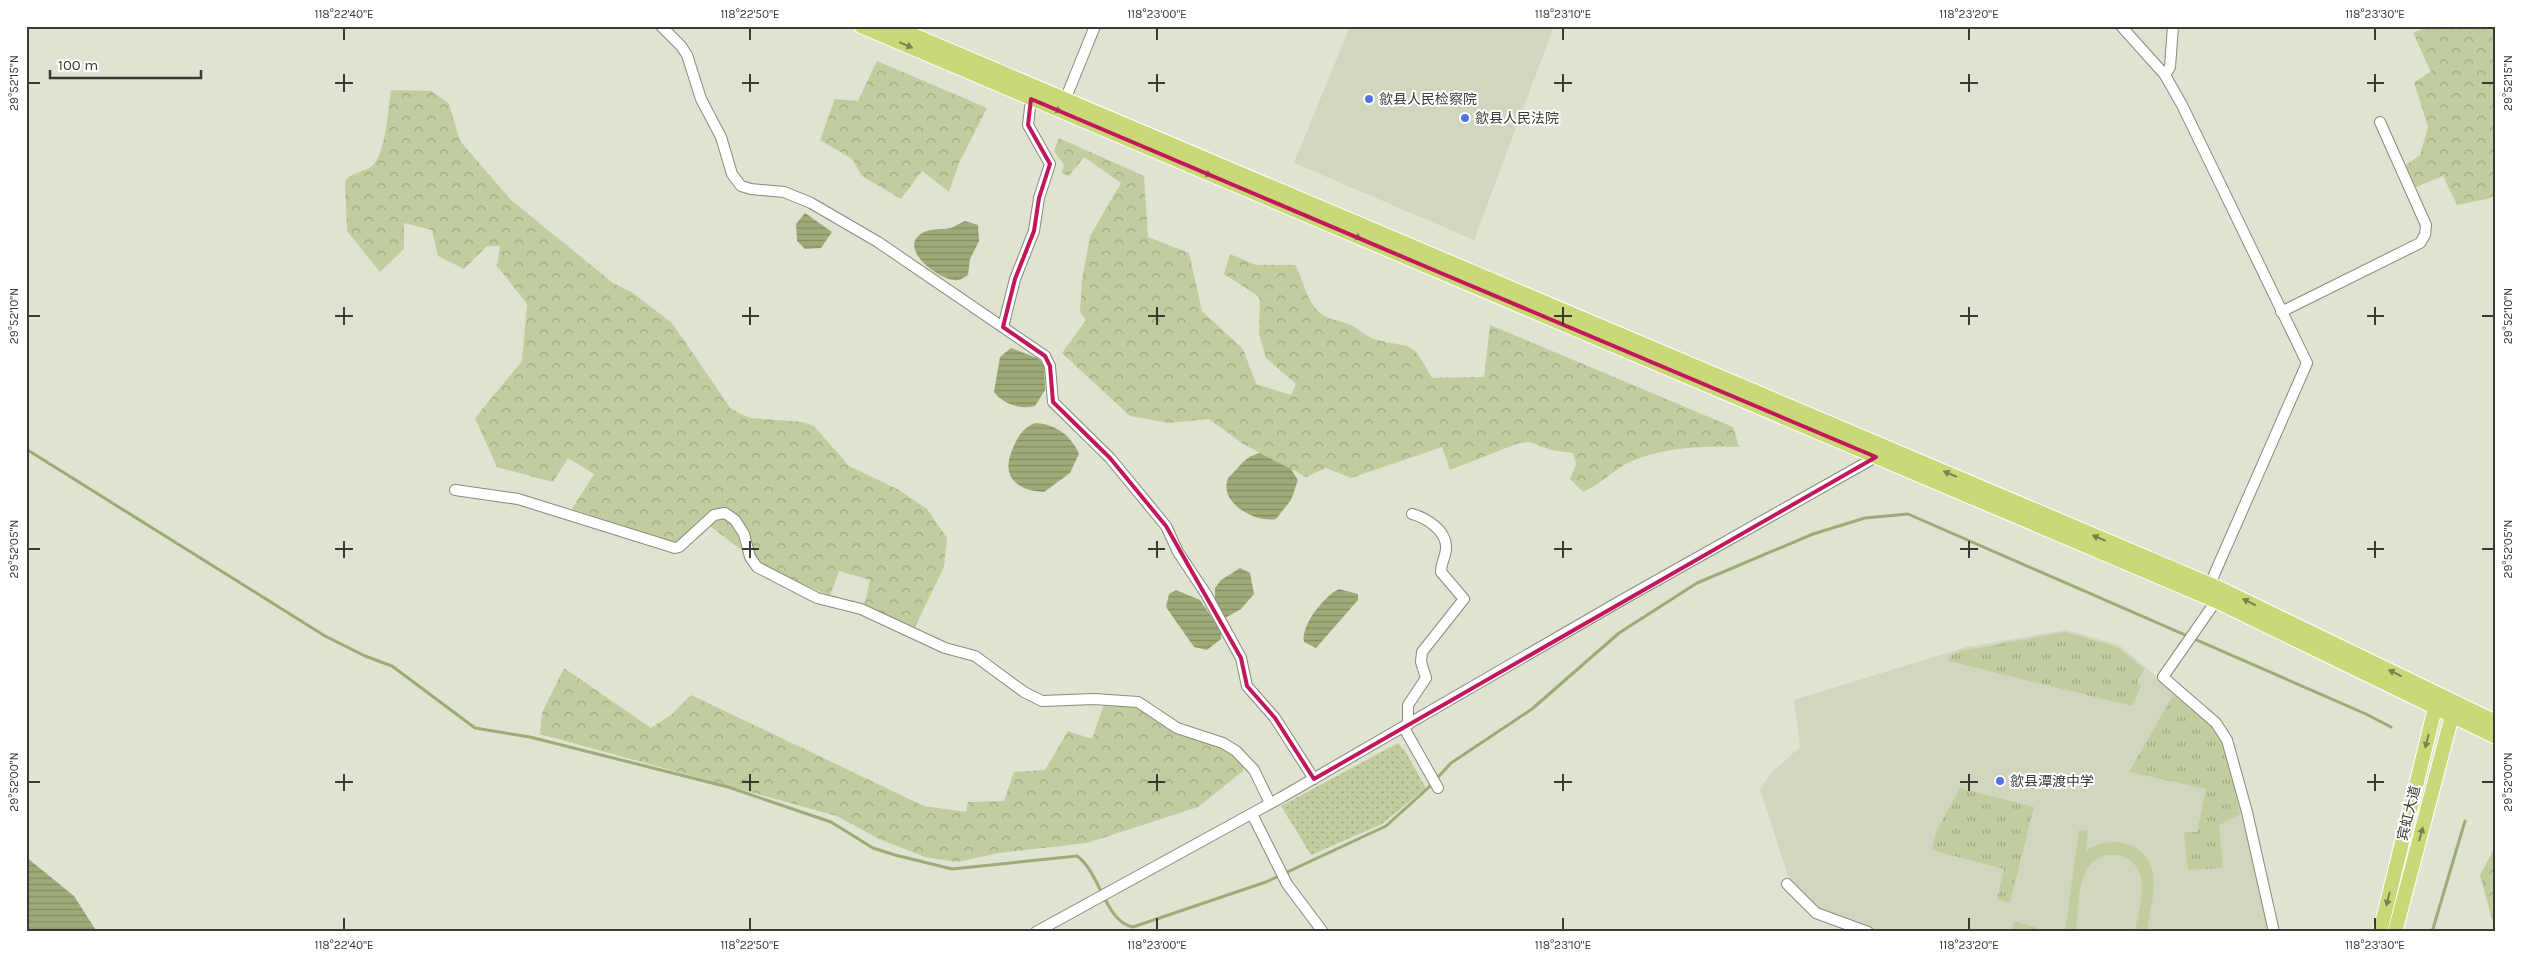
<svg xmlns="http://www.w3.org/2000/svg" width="2522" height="958" font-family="Karla,'Noto Sans SC',sans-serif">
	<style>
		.built { fill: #d1d7be }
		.grass { fill: url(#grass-tufts) }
		.forest { fill: url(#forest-crowns) }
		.park { fill: url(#park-dots) }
		.garden { fill: #c2cd9f }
		.water { fill: url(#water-rules) }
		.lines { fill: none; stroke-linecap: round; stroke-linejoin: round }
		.stream { stroke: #9fab76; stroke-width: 3 }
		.minor-casing { stroke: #878c7b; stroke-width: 12 }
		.major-casing { stroke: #fff; stroke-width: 16 }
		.minor { stroke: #fff; stroke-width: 10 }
		.major { stroke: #cad878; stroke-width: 14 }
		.oneway { fill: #7a8152 }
		.marked { fill: none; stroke: #c2185b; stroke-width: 4; stroke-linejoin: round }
		.ticks { fill: none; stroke: #383a33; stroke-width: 2 }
		.poi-dot { fill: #5273e7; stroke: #fff; stroke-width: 2 }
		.labels { text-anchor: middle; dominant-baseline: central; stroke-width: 4; stroke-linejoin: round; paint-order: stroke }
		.poi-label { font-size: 14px; fill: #383a33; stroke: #fff; text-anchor: start }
		.street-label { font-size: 14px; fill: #383a33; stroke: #fff }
		.neatline { fill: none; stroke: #383a33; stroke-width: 2 }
		.ticks-label { font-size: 12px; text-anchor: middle; fill: #383a33 }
	</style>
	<defs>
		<pattern id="grass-tufts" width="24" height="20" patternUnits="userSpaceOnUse" patternTransform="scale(1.25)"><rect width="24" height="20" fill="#c2cd9f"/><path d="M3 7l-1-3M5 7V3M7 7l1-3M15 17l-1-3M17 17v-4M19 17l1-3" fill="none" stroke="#9fa782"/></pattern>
		<pattern id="forest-crowns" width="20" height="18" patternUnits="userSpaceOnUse" patternTransform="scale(1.25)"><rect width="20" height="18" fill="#c2cd9f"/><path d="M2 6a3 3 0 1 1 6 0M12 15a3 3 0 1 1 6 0" fill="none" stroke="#9fa782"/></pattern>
		<pattern id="park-dots" width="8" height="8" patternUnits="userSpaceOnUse" patternTransform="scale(1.25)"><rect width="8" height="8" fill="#c2cd9f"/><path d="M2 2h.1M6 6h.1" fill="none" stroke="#9fa782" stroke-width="1.8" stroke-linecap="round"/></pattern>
		<pattern id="water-rules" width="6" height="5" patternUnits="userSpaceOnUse" patternTransform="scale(1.25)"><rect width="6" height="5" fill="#9fab76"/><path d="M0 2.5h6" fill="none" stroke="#838c61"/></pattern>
	</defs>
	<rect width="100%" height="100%" fill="#dfe3d1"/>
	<g class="built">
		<polygon points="1350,26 1554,26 1474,240 1294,163"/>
		<polygon points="2066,630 2119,645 2215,726 2226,746 2268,932 1878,932 1818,910 1790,882 1760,789 1771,773 1800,747 1794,700 1966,647"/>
	</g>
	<g class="grass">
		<polygon points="2065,632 2117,647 2144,669 2137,683 2141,686 2132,706 1949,661 1949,656 1961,651"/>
		<polygon points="2175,696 2214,726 2225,746 2240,814 2219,825 2223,868 2188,870 2184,832 2197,832 2206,789 2129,772 2172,697"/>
		<polygon points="1960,788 2034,807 2010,903 1997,899 2004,869 1932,850 1936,832"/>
	</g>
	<g class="forest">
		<polygon points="2429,26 2496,26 2496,195 2487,199 2457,205 2443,176 2416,187 2406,165 2420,155 2428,127 2414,82 2431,72 2413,33"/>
		<polygon points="877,61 987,108 959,163 949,192 922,171 901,199 862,176 852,159 820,140 835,99 858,101"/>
		<path d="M391 90 432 91 449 104 460 141 511 200 613 283 633 293 672 323 731 409 750 418 803 422 814 426 849 466 899 490 927 509 947 538 944 567 914 629 864 606 870 580 839 571 830 596 764 567 702 520 675 544 572 509 594 474 568 458 553 482 497 467 475 418 522 361 527 304 497 266 500 246H487L464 269 438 256 432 230 404 223V249L380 272 347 231 345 182C350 172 363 173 372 166 386 155 388 108 391 90Z"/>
		<path d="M1059 138 1144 176 1148 237 1189 253 1202 311 1243 349 1256 384 1291 395 1296 384 1266 358 1259 334 1260 301 1258 296 1224 274 1230 254 1256 265H1295C1304 280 1305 299 1319 312 1329 321 1340 320 1351 325 1359 329 1365 336 1374 339 1413 350 1410 337 1432 378L1484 377 1490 325 1733 427 1739 447C1707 445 1661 448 1632 461 1614 469 1601 484 1583 492L1570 479 1576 464 1573 453 1551 450 1530 442 1519 443 1450 470 1442 447 1351 478 1326 468 1306 477 1243 444 1209 419 1169 423 1130 416 1062 353 1086 320 1080 312 1082 280 1090 236 1121 183 1084 157 1069 176 1061 173 1064 165 1054 151Z"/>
		<polygon points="564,668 651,728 671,715 691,695 924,806 966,812 968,802 1004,801 1014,772 1045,770 1068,731 1092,739 1104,704 1141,707 1228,749 1245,763 1243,771 1198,807 1087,843 999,853 957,862 925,857 879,839 837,816 540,734 542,713"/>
		<polygon points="2496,835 2496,923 2493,923 2480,875 2495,847"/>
	</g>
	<polygon class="park" points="1398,743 1405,751 1426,788 1382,824 1311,855 1281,806"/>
	<g class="garden">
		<path d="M2079 830 2088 831 2086 851C2110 834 2147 841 2153 874 2156 892 2149 914 2147 932H2135C2138 915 2144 894 2141 878 2136 851 2098 846 2086 871 2077 888 2078 913 2076 932H2065Z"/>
		<polygon points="2014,921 2037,928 2035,932 2011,932"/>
	</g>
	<g class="water">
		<polygon points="805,213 832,232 821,248 805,249 797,241 796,224"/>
		<path d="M965 221 978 225 979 241 970 259 968 275C963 278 960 281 954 280 938 279 895 247 924 232 933 228 943 230 951 228 956 226 960 223 965 221Z"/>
		<path d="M1011 348 1037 358 1044 364 1045 390 1035 406C1021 410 1003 404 994 392L1000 357Z"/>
		<path d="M1035 423C1055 424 1071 435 1079 454L1070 473 1044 492C1013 490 1000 474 1014 446 1018 436 1024 427 1035 423Z"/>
		<path d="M1260 453 1291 469 1298 480 1291 500 1276 519C1256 523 1221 504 1227 481 1228 477 1234 472 1237 469 1243 461 1250 455 1260 453Z"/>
		<polygon points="1240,568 1250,573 1254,594 1241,609 1225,618 1215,602 1215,588 1221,580"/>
		<path d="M1339 589 1358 594V600L1316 648 1304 642C1300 626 1325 595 1339 589Z"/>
		<polygon points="1176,590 1200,600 1221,631 1221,639 1207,650 1194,647 1166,607 1169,594"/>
		<polygon points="26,857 74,896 97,932 26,932"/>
	</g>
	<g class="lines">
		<g class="stream">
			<path d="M26 449 325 636 365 656 392 666 475 728 530 737 728 787 831 822 873 848 895 855 952 869 1077 856C1101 873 1104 921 1133 927L1266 882 1386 826 1427 789 1451 763 1532 709 1619 633 1697 583 1813 534 1865 518 1908 514 2366 714 2391 727"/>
			<polyline points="2432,932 2465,821"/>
		</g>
		<g class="minor-casing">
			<g id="minor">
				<polyline points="661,26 681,46 687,55 701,99 721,137 732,174 741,186 751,189 784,192 811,203 878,242 1045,356 1050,366 1053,402 1110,458 1166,526 1178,552 1206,594 1241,658 1247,686 1275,718 1314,779"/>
				<polyline points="2121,26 2165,75 2182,105 2307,363 2210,584"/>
				<polyline points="2165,75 2170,67 2173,26"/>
				<polyline points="1065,100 1095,26"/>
				<polyline points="2281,312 2420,243 2425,235 2426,225 2380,122"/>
				<polyline points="1003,327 1015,279 1034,231 1039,198 1050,164 1028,125 1031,99"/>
				<polyline points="455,490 518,499 675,548 679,547 714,515 725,513 735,520 744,534 750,557 757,567 817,598 861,609 945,648 975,656 1024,692 1042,701 1094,699 1138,702 1177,728 1223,743 1236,751 1254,770 1270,803"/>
				<polyline points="2216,601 2163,677 2216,723 2227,740 2247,812 2274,932"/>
				<path d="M1408 725V705L1426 678 1421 662 1422 652 1464 599 1441 572C1441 563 1446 556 1446 548 1447 531 1427 518 1412 514"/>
				<polyline points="1404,728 1438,788"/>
				<polyline points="1252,814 1287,884 1323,932"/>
				<polyline points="1787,884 1816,913 1868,932"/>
				<polyline points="1036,932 1282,797 1622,600 1876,457"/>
			</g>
		</g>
		<g class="major-casing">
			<g id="major">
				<polyline points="861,26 2216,601 2496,737"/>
				<polyline points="892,26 2221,589 2496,722"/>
				<polyline points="2380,932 2437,700"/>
				<polyline points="2395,932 2454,708"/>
			</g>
		</g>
		<use href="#minor" class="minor"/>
		<use href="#major" class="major"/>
	</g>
	<defs><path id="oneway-solid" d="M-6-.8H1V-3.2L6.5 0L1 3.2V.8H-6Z" transform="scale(1.25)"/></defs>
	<g class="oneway">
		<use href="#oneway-solid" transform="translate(906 45) rotate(23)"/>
		<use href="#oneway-solid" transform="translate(1055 109) rotate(23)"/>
		<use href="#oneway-solid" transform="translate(1205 173) rotate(23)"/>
		<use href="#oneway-solid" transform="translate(1355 236) rotate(23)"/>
		<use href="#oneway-solid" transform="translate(1950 474) rotate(-157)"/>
		<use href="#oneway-solid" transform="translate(2099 538) rotate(-157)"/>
		<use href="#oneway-solid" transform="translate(2249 602) rotate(-154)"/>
		<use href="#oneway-solid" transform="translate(2395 673) rotate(-154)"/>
		<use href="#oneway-solid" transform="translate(2427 741) rotate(104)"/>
		<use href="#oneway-solid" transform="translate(2421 834) rotate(-75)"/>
		<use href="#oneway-solid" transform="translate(2388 899) rotate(104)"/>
	</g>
	<path class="marked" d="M1031 99 1436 271 1876 457 1314 779 1275 718 1247 686 1241 658 1166 526 1110 458 1053 402 1050 366 1045 356 1003 327 1015 279 1034 231 1039 198 1050 164 1028 125Z"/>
	<path class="ticks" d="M344 28V40M750 28V40M1157 28V40M1563 28V40M1969 28V40M2375 28V40M344 74V92M750 74V92M1157 74V92M1563 74V92M1969 74V92M2375 74V92M28 83H40M335 83H353M742 83H759M1148 83H1165M1554 83H1572M1960 83H1978M2367 83H2384M2482 83H2494M344 307V325M750 307V325M1157 307V325M1563 307V325M1969 307V325M2375 307V325M28 316H40M335 316H353M742 316H759M1148 316H1165M1554 316H1572M1960 316H1978M2367 316H2384M2482 316H2494M344 541V558M750 541V558M1157 541V558M1563 541V558M1969 541V558M2375 541V558M28 549H40M335 549H353M742 549H759M1148 549H1165M1554 549H1572M1960 549H1978M2367 549H2384M2482 549H2494M344 774V791M750 774V791M1157 774V791M1563 774V791M1969 774V791M2375 774V791M28 782H40M335 782H353M742 782H759M1148 782H1165M1554 782H1572M1960 782H1978M2367 782H2384M2482 782H2494M344 918V930M750 918V930M1157 918V930M1563 918V930M1969 918V930M2375 918V930"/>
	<g class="poi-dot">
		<circle cx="1369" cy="99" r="5"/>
		<circle cx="1465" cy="118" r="5"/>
		<circle cx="2000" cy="781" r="5"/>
	</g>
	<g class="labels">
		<g class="poi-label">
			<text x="1379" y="99">歙县人民检察院</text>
			<text x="1475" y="118">歙县人民法院</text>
			<text x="2010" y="781">歙县潭渡中学</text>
		</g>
		<g class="street-label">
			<text transform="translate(2409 813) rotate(-76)">宾虹大道</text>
		</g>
	</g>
	<rect width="2522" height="958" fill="none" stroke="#ffffff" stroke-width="55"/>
	<path d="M50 70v8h151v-8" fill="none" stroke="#383a33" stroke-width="2.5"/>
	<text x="58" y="70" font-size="15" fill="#383a33" stroke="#ffffff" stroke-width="4" paint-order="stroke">100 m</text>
	<rect x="28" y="28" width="2466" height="902" class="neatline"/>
	<g class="ticks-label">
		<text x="344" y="18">118°22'40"E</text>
		<text x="750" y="18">118°22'50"E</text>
		<text x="1157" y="18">118°23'00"E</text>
		<text x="1563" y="18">118°23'10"E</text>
		<text x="1969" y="18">118°23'20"E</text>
		<text x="2375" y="18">118°23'30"E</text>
		<text transform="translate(14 83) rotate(-90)" y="4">29°52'15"N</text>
		<text transform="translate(2508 83) rotate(-90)" y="4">29°52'15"N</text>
		<text transform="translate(14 316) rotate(-90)" y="4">29°52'10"N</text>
		<text transform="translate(2508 316) rotate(-90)" y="4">29°52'10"N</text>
		<text transform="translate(14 549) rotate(-90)" y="4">29°52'05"N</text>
		<text transform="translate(2508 549) rotate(-90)" y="4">29°52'05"N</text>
		<text transform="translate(14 782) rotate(-90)" y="4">29°52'00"N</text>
		<text transform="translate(2508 782) rotate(-90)" y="4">29°52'00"N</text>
		<text x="344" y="949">118°22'40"E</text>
		<text x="750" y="949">118°22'50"E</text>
		<text x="1157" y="949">118°23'00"E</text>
		<text x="1563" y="949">118°23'10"E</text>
		<text x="1969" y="949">118°23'20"E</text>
		<text x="2375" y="949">118°23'30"E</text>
	</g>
</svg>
